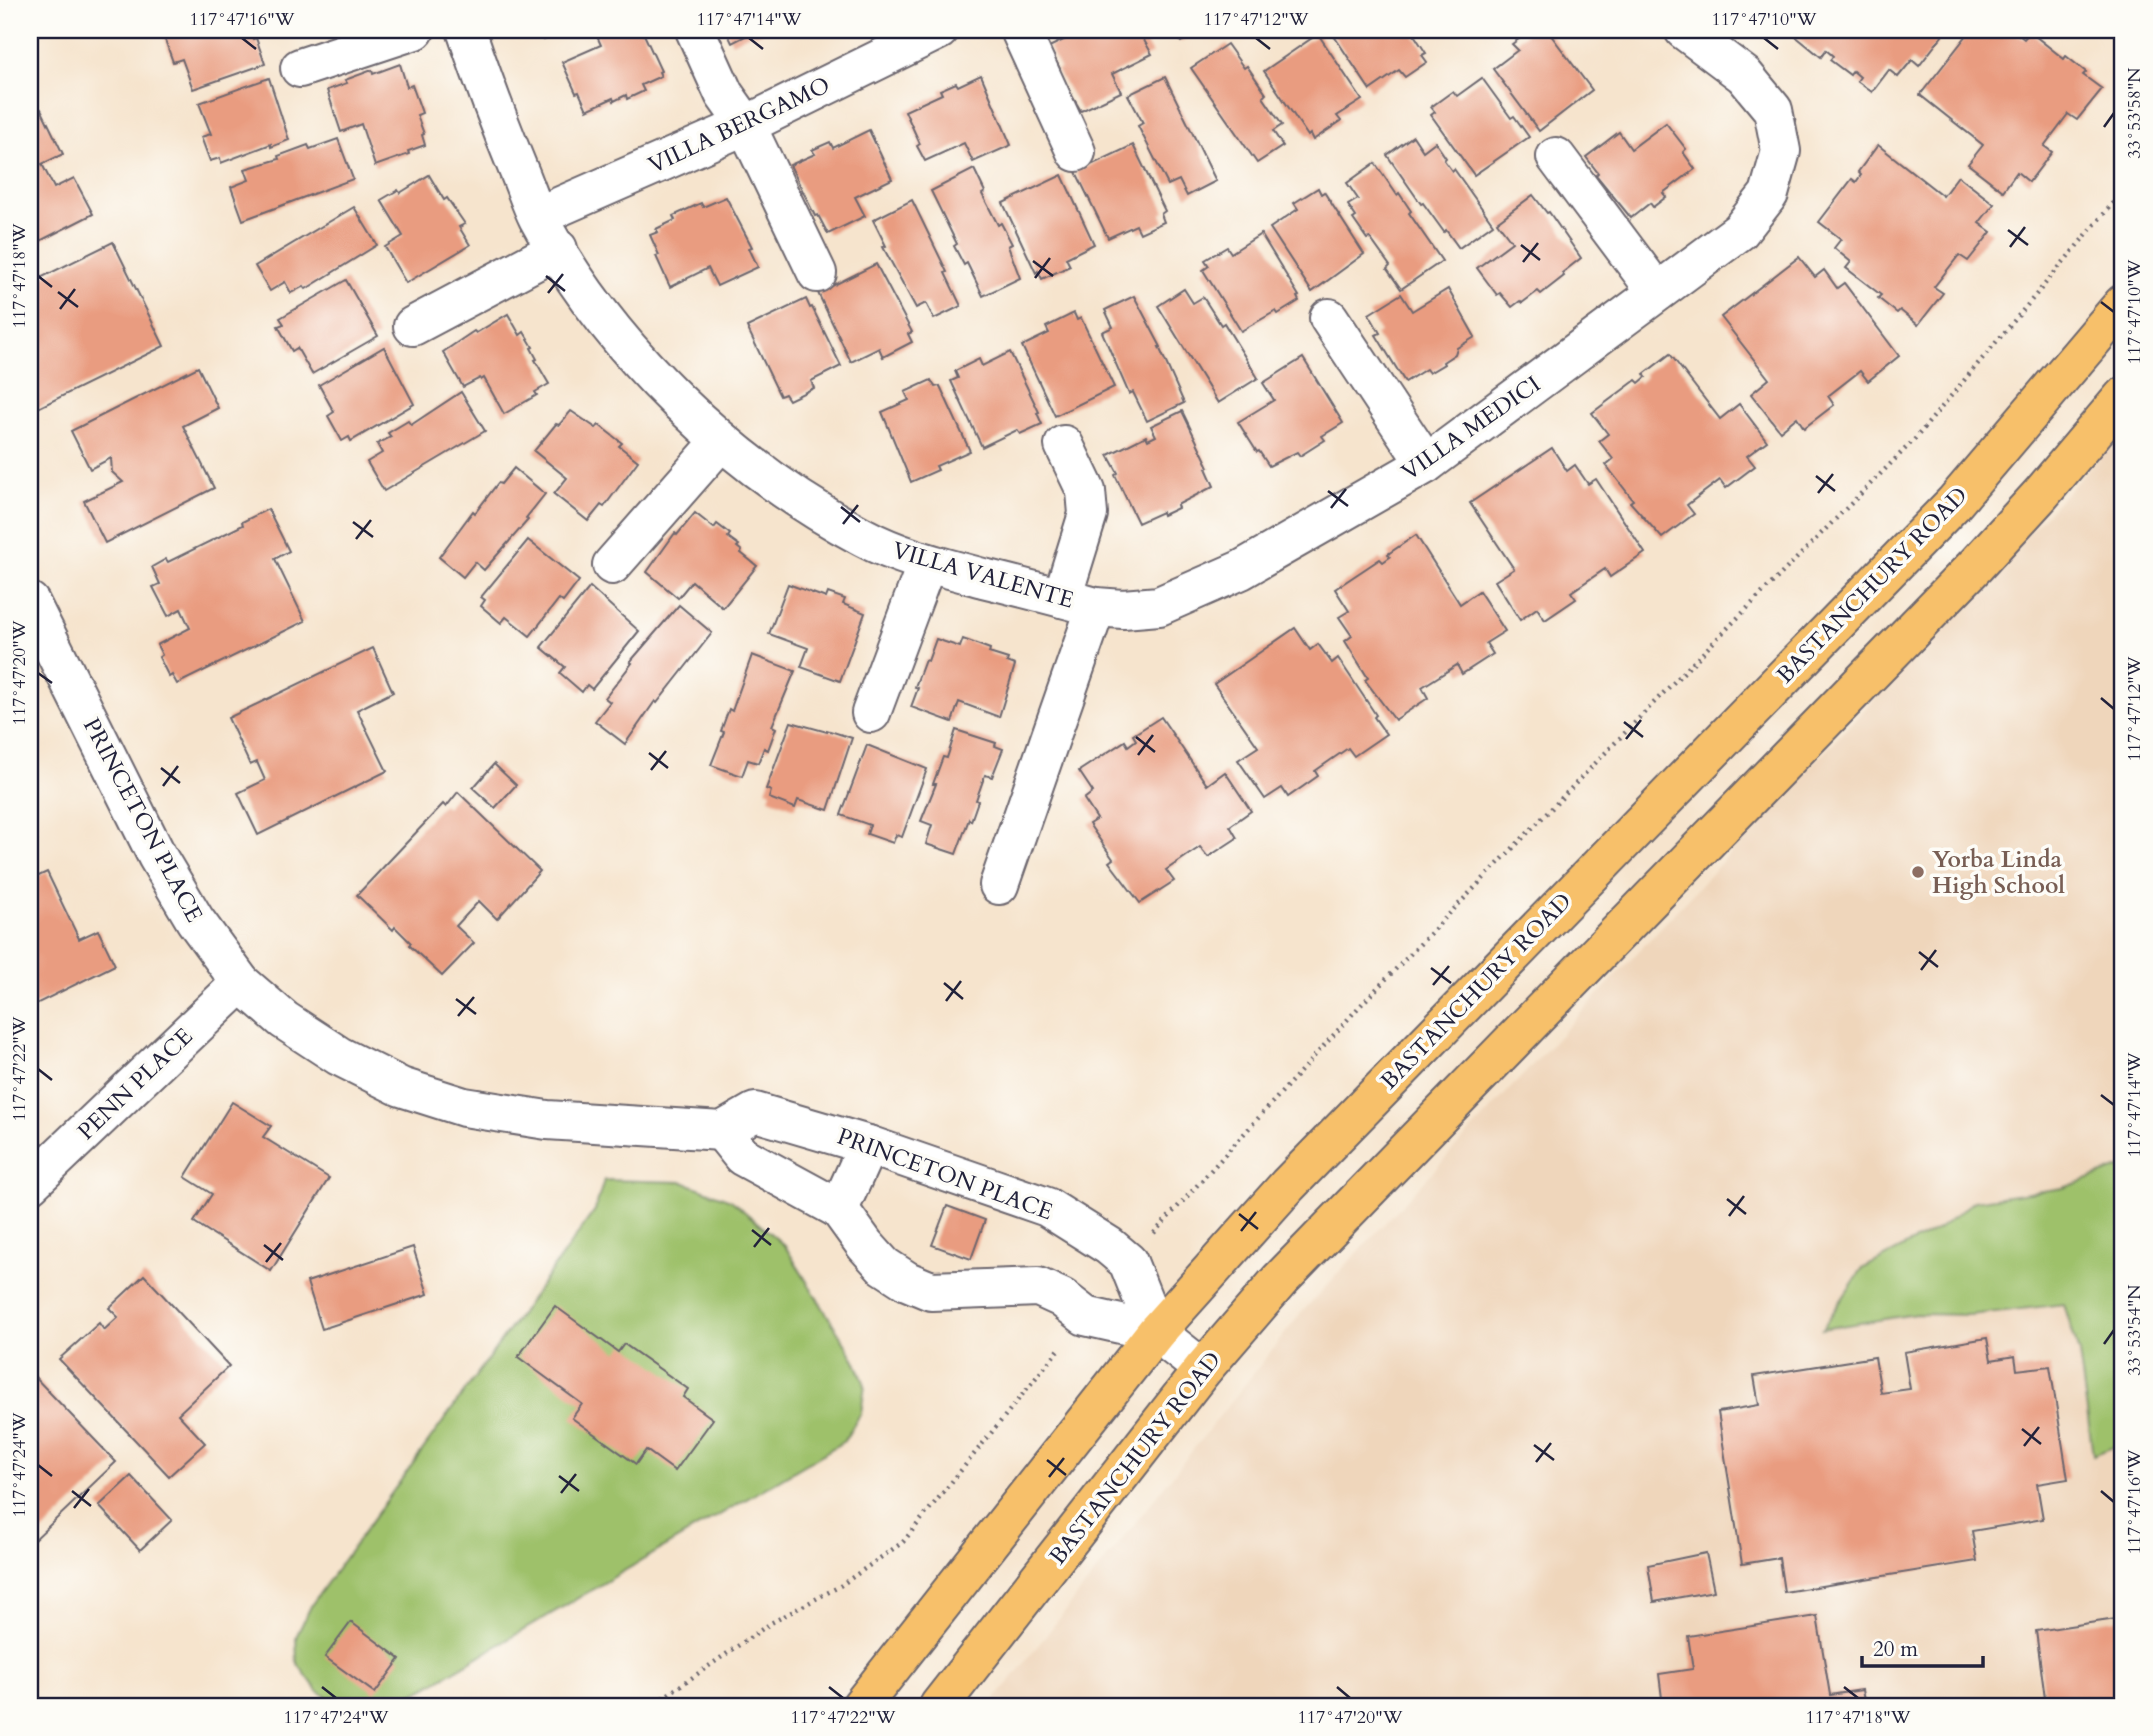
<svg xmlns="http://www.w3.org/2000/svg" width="2153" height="1736" font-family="Cardo,serif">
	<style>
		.built { fill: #efd6bb }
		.green { fill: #9ec16b; stroke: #607253; stroke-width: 2 }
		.building { fill: #e99c80 }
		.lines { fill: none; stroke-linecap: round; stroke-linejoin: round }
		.minor-casing { stroke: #6c666e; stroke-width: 42 }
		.major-casing { stroke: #6c666e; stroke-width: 42 }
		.path { stroke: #6c666e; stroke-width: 4.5; stroke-dasharray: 2 5; stroke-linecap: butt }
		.minor { stroke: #fff; stroke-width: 38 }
		.major { stroke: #f7c06b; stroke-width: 38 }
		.ticks { fill: none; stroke: #22223b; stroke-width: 2.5 }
		.education-dot { fill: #8d6e63; stroke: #fdfcf7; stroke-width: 2.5 }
		.labels { text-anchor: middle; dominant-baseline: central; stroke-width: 7; stroke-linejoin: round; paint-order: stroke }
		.street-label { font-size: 23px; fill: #22223b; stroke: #fdfcf7 }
		.education-label { font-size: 23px; font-weight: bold; fill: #785e54; stroke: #fdfcf7; text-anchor: start }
		.neatline { fill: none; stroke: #22223b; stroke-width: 2.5 }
		.ticks-label { font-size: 18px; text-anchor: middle; fill: #22223b }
	</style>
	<rect width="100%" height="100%" fill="#fdfcf7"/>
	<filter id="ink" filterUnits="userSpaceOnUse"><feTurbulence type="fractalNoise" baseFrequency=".0143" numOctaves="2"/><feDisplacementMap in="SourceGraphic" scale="14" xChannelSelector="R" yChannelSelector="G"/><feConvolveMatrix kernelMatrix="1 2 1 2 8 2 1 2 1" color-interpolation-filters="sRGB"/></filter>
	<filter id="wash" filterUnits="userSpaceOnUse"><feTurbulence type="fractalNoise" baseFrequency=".00686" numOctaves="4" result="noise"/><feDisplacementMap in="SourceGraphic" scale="28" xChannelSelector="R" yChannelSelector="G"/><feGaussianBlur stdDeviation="1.57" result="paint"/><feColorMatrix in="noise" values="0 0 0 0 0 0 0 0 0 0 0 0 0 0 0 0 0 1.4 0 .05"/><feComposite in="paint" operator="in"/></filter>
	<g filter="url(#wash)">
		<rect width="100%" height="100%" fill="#f6e4cd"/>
		<polygon class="built" points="2123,432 2123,1706 990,1706 1302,1312"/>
		<g class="green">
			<polygon points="2123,1167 2123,1438 2116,1446 2093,1455 2079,1353 2064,1304 1970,1315 1916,1314 1822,1329 1862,1269 1938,1229 1974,1201 2063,1188"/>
			<polygon points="604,1180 683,1182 731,1200 785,1246 855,1360 865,1385 861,1413 844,1441 818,1457 425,1688 390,1706 342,1706 318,1691 297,1663 296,1637 312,1604 595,1210"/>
		</g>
		<g id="blocks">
			<g class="building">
				<polygon points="172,30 250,30 253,39 256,38 265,64 193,89 182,59 173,62 164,37 173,35"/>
				<polygon points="538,30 566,30 544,40"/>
				<polygon points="594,30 642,30 661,71 659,72 661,76 641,85 644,91 627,99 626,95 614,101 613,98 587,110 579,92 576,93 562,62 601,45"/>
				<polygon points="726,30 767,30 755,35 753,32 732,43"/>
				<polygon points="1069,30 1138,30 1152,54 1112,74 1121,92 1081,111 1057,70 1060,69 1049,47 1072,36"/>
				<polygon points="1173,30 1200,30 1181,42"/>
				<polygon points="1330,30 1411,30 1426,53 1422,55 1427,62 1405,77 1399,70 1370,90"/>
				<polygon points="1531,30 1547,30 1592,90 1539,131 1493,69 1518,50 1512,44"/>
				<polygon points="1799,30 1952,30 1949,33 1946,31 1919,66 1912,60 1898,77 1889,70 1872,92 1857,81 1860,77 1853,71 1850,75 1830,60 1833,56 1826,50 1821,57 1794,35"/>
				<polygon points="1971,30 1994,30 2000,35 2004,30 2012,30 2024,39 2030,32 2064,59 2066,56 2086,72 2083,75 2102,89 2077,120 2068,114 2044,146 2052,152 2029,182 2017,172 2003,191 1968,164 1983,145 1920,95"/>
				<polygon points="1318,34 1362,100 1337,116 1341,121 1313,140 1310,134 1308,136 1264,71"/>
				<polygon points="1227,44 1244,68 1247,66 1266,94 1263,97 1282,125 1273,131 1283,146 1257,163 1191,68"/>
				<polygon points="400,64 407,87 412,85 422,113 417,115 424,134 422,135 425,145 408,151 409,154 375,166 361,124 341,132 327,90 347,83 345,80 372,70 373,74"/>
				<polygon points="981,75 1011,145 973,162 964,143 925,161 917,146 920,144 905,111 942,94 940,90 956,83 958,86"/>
				<polygon points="1165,77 1216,181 1187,196 1179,180 1168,185 1138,126 1143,123 1128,95"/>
				<polygon points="269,78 289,140 271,147 271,144 221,163 220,158 210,161 201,137 211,134 199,103"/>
				<polygon points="1482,78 1511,118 1514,116 1529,137 1474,175 1431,115 1435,112 1431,107 1453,91 1457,96"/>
				<polygon points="41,109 63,154 42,164 54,188 74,178 93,214 30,246 30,114"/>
				<polygon points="1666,123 1686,149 1683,152 1695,169 1663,193 1666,197 1653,207 1650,203 1631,218 1596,175 1598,173 1586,157 1619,132 1631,149"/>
				<polygon points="869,130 892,179 855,197 865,216 828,234 818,215 815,216 790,165 815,154 812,150 830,142 833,148"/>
				<polygon points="1413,136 1423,151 1435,142 1446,158 1444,160 1452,171 1454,169 1493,224 1459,248 1446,230 1444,232 1423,203 1421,204 1387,155"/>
				<polygon points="338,139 353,179 243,220 231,187 249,180 245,169 279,159 278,156 308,145 310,149"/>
				<polygon points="1133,145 1165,211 1161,214 1164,222 1140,233 1136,225 1108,238 1076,172"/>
				<polygon points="1878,145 1943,196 1958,176 1994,204 1979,223 1991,232 1968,261 1959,255 1934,287 1943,293 1918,325 1900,310 1897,313 1878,298 1881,295 1846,268 1851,262 1834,248 1841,239 1819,222 1852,179 1856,182 1861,175 1858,172"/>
				<polygon points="1375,163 1397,195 1399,193 1411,211 1409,213 1442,261 1401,289 1387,269 1390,266 1370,238 1367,239 1353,219 1356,217 1348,205 1358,199 1347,183"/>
				<polygon points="974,169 985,192 982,194 998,225 1001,223 1012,244 1008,246 1020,278 983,296 967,263 964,265 954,246 957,244 931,191"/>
				<polygon points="429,175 444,200 447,198 465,224 459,227 470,245 406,283 385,247 403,236 381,200 398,190 400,193"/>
				<polygon points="1062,175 1094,244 1066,258 1070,266 1042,279 1038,271 1036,273 1003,203"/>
				<polygon points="1318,188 1321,194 1324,192 1364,254 1312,292 1270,228 1298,209 1294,203"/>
				<polygon points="1533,195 1547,213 1549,212 1581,258 1562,273 1564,276 1541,294 1538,291 1522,303 1520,301 1512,307 1500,293 1497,295 1477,268 1512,242 1497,222"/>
				<polygon points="726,197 752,247 749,248 758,267 717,286 708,268 670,287 656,256 659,255 650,235 658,232 656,229 675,220 673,216 701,203 703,207"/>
				<polygon points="912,200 947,272 945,273 961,306 934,319 926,303 916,308 883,247 886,246 873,220"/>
				<polygon points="354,207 377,245 306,289 304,286 291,293 285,282 270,291 255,266"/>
				<polygon points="1261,234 1299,296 1297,297 1299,301 1278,314 1276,311 1241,331 1203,270 1209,266 1205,260 1227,247 1231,253"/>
				<polygon points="113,242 164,346 36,409 30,396 30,283"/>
				<polygon points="1799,257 1815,277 1824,270 1837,288 1844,283 1899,356 1868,381 1860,371 1828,396 1834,405 1804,428 1797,417 1780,431 1751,394 1769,379 1721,317"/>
				<polygon points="876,264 912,332 908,334 912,342 883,357 879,348 851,362 818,293"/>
				<polygon points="346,280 378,336 312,374 297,348 292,351 278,326 284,324 280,318"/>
				<polygon points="1184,289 1193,303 1203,297 1221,325 1224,323 1258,378 1218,403 1158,306"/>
				<polygon points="1448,289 1475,337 1457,348 1455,354 1443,362 1444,364 1429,373 1426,369 1405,382 1376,335 1380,333 1369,314 1401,294 1412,311"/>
				<polygon points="1134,296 1161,347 1159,347 1184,403 1147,421 1133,392 1129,394 1102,332 1113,327 1105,310"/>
				<polygon points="806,299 810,308 812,307 841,366 811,381 814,388 789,400 785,394 780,396 747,327"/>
				<polygon points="1074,313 1077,320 1081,318 1114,387 1055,416 1022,346 1049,333 1046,327"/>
				<polygon points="508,314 520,335 524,332 533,347 531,348 537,359 535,360 549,384 535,392 537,395 504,414 484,378 481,380 480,378 463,387 443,352 474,331 476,333"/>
				<polygon points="384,347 414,404 351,441 349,437 342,441 328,416 334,412 319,385"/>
				<polygon points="1010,352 1039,412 1037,413 1042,424 1020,434 1017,430 982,447 951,381 958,378 955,371 979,359 982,366"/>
				<polygon points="1670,354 1720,419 1739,404 1767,441 1747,456 1755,466 1726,488 1720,480 1687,505 1694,514 1662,538 1630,502 1633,500 1606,465 1613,459 1599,441 1608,434 1592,413 1636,380 1639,383 1646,377 1644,374"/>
				<polygon points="1303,358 1343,423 1322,436 1325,440 1300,456 1297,452 1269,466 1259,451 1257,452 1238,422 1274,400 1263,383"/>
				<polygon points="198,367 218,408 183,426 214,488 105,543 84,501 123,482 112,472 111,458 90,469 71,431"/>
				<polygon points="931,380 935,387 940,386 970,451 936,466 938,470 911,482 882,412 909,400 905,392"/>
				<polygon points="461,392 485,431 384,491 367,462 382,453 377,444 391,437 388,433 408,421 411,425"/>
				<polygon points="571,411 596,428 599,425 622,443 619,446 638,461 604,507 601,505 588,521 554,494 567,478 534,451 556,424 559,425"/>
				<polygon points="1182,411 1209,467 1206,468 1214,486 1177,505 1178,508 1163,515 1162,512 1138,523 1115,475 1118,473 1108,455 1146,436 1148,440 1156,436 1151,426"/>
				<polygon points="1552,448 1567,471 1575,465 1588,484 1596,479 1645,553 1610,577 1605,569 1571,592 1576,599 1545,620 1537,608 1520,620 1495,581 1514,569 1470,503"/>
				<polygon points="514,468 545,494 526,518 528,520 484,570 475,562 463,577 439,557 473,511 475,513 498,483 501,484"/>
				<polygon points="268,509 289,551 275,559 305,621 177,684 172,675 169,677 159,657 162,655 157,645 190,628 181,609 168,616 153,587 160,584 152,567 166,559 168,562 243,525 242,522"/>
				<polygon points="695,513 714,528 717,524 730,534 728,537 739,545 737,547 742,551 741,553 757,566 723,608 692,581 678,598 647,572 675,533 677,535"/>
				<polygon points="1416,535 1460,604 1479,591 1505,631 1486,643 1493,654 1462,674 1457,665 1422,687 1428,698 1395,720 1365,680 1368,678 1345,641 1352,636 1339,617 1349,611 1335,589 1380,559 1383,562 1390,557 1388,554"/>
				<polygon points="528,540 579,581 563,602 559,599 530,636 506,617 501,623 481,606 485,600 481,597"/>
				<polygon points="788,584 826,598 828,593 845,599 843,604 865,613 840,681 801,667 808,648 769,634"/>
				<polygon points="590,587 639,631 592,689 587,685 582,692 560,673 565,667 541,647"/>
				<polygon points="679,605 712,633 657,703 655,701 625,744 595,721 610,702 605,698 632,663 630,662"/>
				<polygon points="1295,628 1310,650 1318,644 1332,663 1338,658 1376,715 1374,717 1386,734 1354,756 1348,748 1315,771 1318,776 1288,797 1282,788 1265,799 1238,760 1258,747 1214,684"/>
				<polygon points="936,639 960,647 963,639 990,649 989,653 1008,659 1007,662 1015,665 999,717 959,702 952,722 911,707 918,688 915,687 925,660 928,661"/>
				<polygon points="373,648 393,692 357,710 387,771 258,835 238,793 265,780 257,762 250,765 228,718"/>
				<polygon points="752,655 795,671 772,726 776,728 768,750 764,748 758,763 748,760 742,776 711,765 724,732 721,731 729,709 732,711"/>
				<polygon points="1161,717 1207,785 1225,772 1251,811 1230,826 1237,838 1208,857 1200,847 1166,870 1174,881 1140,903 1109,862 1113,859 1089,824 1097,819 1084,799 1093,792 1079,771 1125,741 1128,746 1136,740 1133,735"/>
				<polygon points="791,722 827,732 827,730 852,738 828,810 798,800 795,808 769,798 771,791 766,789"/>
				<polygon points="956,730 996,743 995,746 1003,749 992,777 985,775 976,800 978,801 971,821 969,819 956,854 926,844 932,825 921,821 936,784 933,784 943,757 947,758"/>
				<polygon points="867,745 927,769 902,837 896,835 893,843 867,834 870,825 841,815"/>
				<polygon points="494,764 516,785 495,808 473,788"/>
				<polygon points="458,792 540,871 497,919 479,901 456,926 474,943 442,976 409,945 411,943 395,927 393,930 357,895 443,804 446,807"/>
				<polygon points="30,826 37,840 30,844"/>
				<polygon points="47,872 79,939 98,930 115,965 30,1007 30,880"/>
				<polygon points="232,1102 271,1126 263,1137 329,1178 271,1271 194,1222 212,1194 185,1177"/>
				<polygon points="947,1206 985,1220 971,1259 932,1245"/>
				<polygon points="413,1247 428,1294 322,1329 307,1282"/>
				<polygon points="144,1275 229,1366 178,1414 205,1443 169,1476 59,1359 99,1323 104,1330 118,1317 109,1308"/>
				<polygon points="555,1306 618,1352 624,1344 688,1389 683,1397 713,1419 675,1471 646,1450 636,1464 572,1418 582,1404 518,1357"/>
				<polygon points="1987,1338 1991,1360 2015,1356 2017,1370 2050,1366 2068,1479 2037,1484 2043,1519 1972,1531 1977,1561 1784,1592 1779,1558 1742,1564 1718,1412 1759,1405 1754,1376 1875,1357 1881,1393 1910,1389 1904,1352"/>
				<polygon points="30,1372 116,1462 30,1544"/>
				<polygon points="131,1476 172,1520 140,1550 99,1506"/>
				<polygon points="1706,1553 1714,1591 1654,1602 1648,1565"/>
				<polygon points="1817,1616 1830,1695 1862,1690 1865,1706 1663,1706 1659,1674 1693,1669 1688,1636"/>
				<polygon points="2123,1618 2123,1706 2046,1706 2036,1631"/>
				<polygon points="351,1622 400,1659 375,1693 325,1657"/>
			</g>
		</g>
	</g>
	<g filter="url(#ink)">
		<use href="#blocks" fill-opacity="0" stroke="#6c666e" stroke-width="2"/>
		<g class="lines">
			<g class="minor-casing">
				<g id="minor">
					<path d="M466 30C482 77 499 123 518 169 525 185 530 202 538 218 609 350 731 467 863 537 900 557 942 567 983 578 1021 587 1058 597 1096 607L1123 609 1159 606 1241 570 1426 464 1740 231 1769 194 1781 151 1773 110 1744 75 1684 30"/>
					<polyline points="695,30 724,94 746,125 817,273"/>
					<polyline points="1020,30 1076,152"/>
					<polyline points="300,68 415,30"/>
					<polyline points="1556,157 1657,292"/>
					<polyline points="538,216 746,125 939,30"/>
					<polyline points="1329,318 1426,464"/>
					<polyline points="413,326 558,249"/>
					<polyline points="612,565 721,441"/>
					<polyline points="1062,598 1088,514 1086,491 1064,445"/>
					<polyline points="30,602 157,856 195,920 241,983 284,1020 339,1056 401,1087 464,1107 547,1120 722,1131 755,1112 868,1145 1047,1207 1109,1246 1128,1262 1156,1332"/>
					<polyline points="871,713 927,563"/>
					<polyline points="999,885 1096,607"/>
					<polyline points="722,1131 742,1156 839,1209 865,1245 884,1266 907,1281 931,1291 1038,1287 1062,1298 1085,1316 1156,1332 1203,1369"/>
					<polyline points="30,1184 241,983"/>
					<polyline points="839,1209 868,1145"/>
				</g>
			</g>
			<g class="major-casing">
				<g id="major">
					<polyline points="861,1706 1156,1332 1288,1185 1954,503 2123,304"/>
					<polyline points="939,1706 1203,1369 1279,1281 1976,565 2041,494 2123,397"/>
				</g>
			</g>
			<g class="path">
				<polyline points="1154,1233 1358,1008 1675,681 1914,440 2123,191"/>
				<polyline points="651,1706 771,1623 840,1586 903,1542 1060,1348"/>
			</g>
			<use href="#minor" class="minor"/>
			<use href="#major" class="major"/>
		</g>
	</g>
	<path class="ticks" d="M242 38 256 49M749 38 763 49M1256 38 1270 49M1764 38 1778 49M2104 127 2114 113M2008 230 2028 245M1521 245 1540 260M2010 247 2025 227M1033 261 1053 276M1523 262 1538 243M38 276 52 287M546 276 565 291M1035 278 1050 258M58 292 78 307M548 293 563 274M2101 302 2114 312M60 309 75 289M1816 476 1835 491M1328 491 1348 506M1818 493 1833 474M841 507 860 522M1331 508 1346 489M353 522 373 537M843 524 858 505M356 539 371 520M38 673 52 683M2101 698 2114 709M1624 722 1643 737M1136 737 1155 752M1626 739 1641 720M649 753 668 768M1138 755 1153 735M161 768 180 783M651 770 666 751M163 786 178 766M1919 952 1938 967M1431 968 1451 983M1921 970 1936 950M944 983 963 999M1433 985 1449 966M456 999 476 1014M946 1001 961 981M458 1016 474 997M38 1069 52 1080M2101 1095 2114 1105M1727 1199 1746 1214M1239 1214 1258 1229M1729 1216 1744 1196M752 1230 771 1245M1241 1231 1256 1212M264 1245 283 1260M754 1247 769 1228M266 1262 281 1243M2104 1344 2114 1330M2022 1429 2041 1444M1534 1445 1554 1460M2024 1446 2039 1427M1047 1460 1066 1475M1536 1462 1551 1443M38 1465 52 1476M559 1476 579 1491M1049 1477 1064 1458M72 1491 91 1506M2101 1491 2114 1502M561 1493 576 1474M74 1508 89 1489M322 1687 336 1698M829 1687 843 1698M1337 1687 1350 1698M1844 1687 1858 1698"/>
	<circle class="education-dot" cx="1918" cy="872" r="7"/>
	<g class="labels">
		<g class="street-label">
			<text transform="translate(739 125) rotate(-25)">VILLA BERGAMO</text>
			<text transform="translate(1471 428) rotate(-35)">VILLA MEDICI</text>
			<text transform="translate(983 575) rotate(16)">VILLA VALENTE</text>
			<text transform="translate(1872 585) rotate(-46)">BASTANCHURY ROAD</text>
			<text transform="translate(143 820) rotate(62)">PRINCETON PLACE</text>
			<text transform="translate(1476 991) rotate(-46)">BASTANCHURY ROAD</text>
			<text transform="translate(135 1084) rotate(-44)">PENN PLACE</text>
			<text transform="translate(945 1174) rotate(20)">PRINCETON PLACE</text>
			<text transform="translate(1135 1458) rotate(-52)">BASTANCHURY ROAD</text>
		</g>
		<g class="education-label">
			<text x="1932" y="859">Yorba Linda<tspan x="1932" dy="26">High School</tspan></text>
		</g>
	</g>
	<rect width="2153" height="1736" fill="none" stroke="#fdfcf7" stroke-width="77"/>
	<path d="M1862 1656v10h121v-10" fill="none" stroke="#22223b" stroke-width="3.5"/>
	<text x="1873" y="1656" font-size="21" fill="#22223b" stroke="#fdfcf7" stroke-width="5" paint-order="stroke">20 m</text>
	<rect x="38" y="38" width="2076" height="1660" class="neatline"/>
	<g class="ticks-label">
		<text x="242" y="25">117°47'16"W</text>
		<text x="749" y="25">117°47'14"W</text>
		<text x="1256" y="25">117°47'12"W</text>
		<text x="1764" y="25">117°47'10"W</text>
		<text transform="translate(2134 113) rotate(-90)" y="6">33°53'58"N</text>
		<text transform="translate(19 276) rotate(-90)" y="6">117°47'18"W</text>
		<text transform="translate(2134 312) rotate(-90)" y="6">117°47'10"W</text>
		<text transform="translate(19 673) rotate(-90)" y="6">117°47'20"W</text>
		<text transform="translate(2134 709) rotate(-90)" y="6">117°47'12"W</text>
		<text transform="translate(19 1069) rotate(-90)" y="6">117°47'22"W</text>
		<text transform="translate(2134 1105) rotate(-90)" y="6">117°47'14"W</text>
		<text transform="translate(2134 1330) rotate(-90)" y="6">33°53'54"N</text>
		<text transform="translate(19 1465) rotate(-90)" y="6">117°47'24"W</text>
		<text transform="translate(2134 1502) rotate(-90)" y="6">117°47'16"W</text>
		<text x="336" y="1723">117°47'24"W</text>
		<text x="843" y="1723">117°47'22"W</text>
		<text x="1350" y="1723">117°47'20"W</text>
		<text x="1858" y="1723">117°47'18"W</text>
	</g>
</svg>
